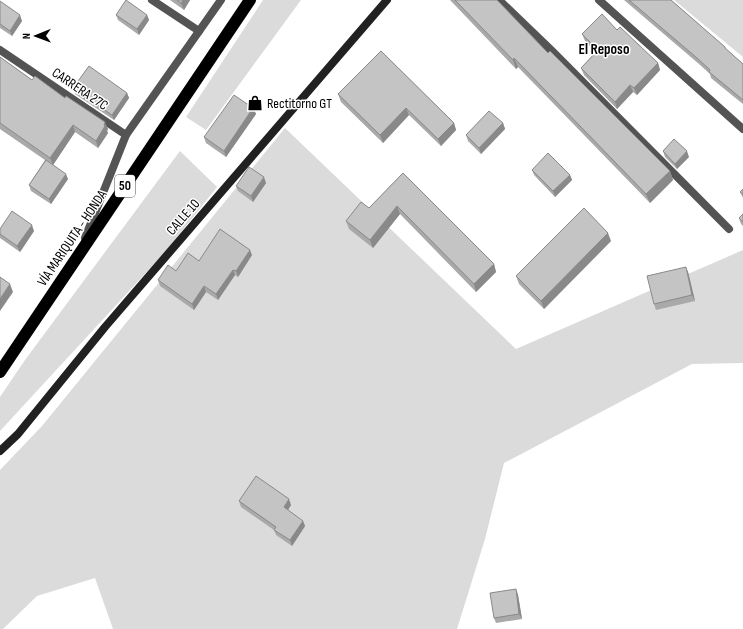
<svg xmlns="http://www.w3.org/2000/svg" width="743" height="629" font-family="'Sofia Sans Condensed',sans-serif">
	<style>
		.green { fill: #dbdbdb }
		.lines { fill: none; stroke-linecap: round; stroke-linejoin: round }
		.lane { stroke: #545454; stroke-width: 8 }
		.street { stroke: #545454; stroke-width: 8 }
		.secondary { stroke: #212121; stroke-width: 8 }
		.highway { stroke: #000; stroke-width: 12 }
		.wall { fill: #a9a9a9 }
		.shaded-wall { fill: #898989 }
		.building { fill: #c4c4c4; stroke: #898989 }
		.labels { text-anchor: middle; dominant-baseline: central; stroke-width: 3; stroke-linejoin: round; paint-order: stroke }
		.shield { fill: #fff; stroke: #4c4c4c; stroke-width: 1 }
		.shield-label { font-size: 13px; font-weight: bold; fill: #000 }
		.street-label { font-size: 14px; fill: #000; stroke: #fff }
		.poi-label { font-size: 14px; fill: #000; stroke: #fff; text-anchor: start }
		.neighbourhood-label { font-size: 15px; font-weight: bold; fill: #000; stroke: #fff }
	</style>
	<rect width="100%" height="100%" fill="#fff"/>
	<g class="green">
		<polygon points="263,0 301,0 206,130 186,117"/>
		<polygon points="674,0 743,0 743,57"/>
		<polygon points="285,128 516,349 743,250 743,363 692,364 504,463 485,539 457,629 113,629 95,578 37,596 3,629 0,629 0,470 42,426"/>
		<polygon points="180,151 217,187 166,251 0,431 0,397 25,360"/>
	</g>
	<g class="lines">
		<polyline class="lane" points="499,0 552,51 729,229"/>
		<g class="street">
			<polyline points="152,0 199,31"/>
			<polyline points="599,0 743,129"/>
			<polyline points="0,50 126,135"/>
			<polyline points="85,238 126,135 221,0"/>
		</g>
		<polyline class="secondary" points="0,451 18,434 105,327 387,0"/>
		<polyline class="highway" points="0,372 250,0"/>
	</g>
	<g class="wall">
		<polygon points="170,0 190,0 184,10"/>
		<polygon points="450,0 497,0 548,53 670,171 673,180 650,203 518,67 516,69"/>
		<polygon points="624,0 671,0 725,47 726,49 743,64 743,104 733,96 711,78 710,74 699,64"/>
		<polygon points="0,1 22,21 12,36 0,28"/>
		<polygon points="116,15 147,15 149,20 139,35 118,20"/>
		<polygon points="617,30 658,63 660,70 637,95 633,92 617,109 584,75 581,68 596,52 585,41 582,34"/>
		<polygon points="381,51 454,123 456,130 441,146 409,115 383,143 341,102 338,94"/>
		<polygon points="0,57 32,80 108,129 107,131 108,133 98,148 75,132 53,165 68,179 51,204 31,191 29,185 45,160 0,129"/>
		<polygon points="73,88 127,93 129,98 114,120 75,94"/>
		<polygon points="253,108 256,114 226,157 206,143 204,137"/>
		<polygon points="503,123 505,129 481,154 468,141 466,135"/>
		<polygon points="663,151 689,157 677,169 665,157"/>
		<polygon points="532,170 570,175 572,180 555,197 534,175"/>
		<polygon points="403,173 494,264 496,272 476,292 400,214 373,248 349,229 346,221 369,208"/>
		<polygon points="266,183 253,202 238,191 236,186"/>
		<polygon points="743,189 743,198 740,192"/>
		<polygon points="743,214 743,226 741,224 739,218"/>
		<polygon points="0,229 34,231 20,252 0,238"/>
		<polygon points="611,241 544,309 519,284 516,276"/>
		<polygon points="252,255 238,277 235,275 218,300 206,292 194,310 160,286 158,280 176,271 199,261"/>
		<polygon points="688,272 695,301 656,310 654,304"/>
		<polygon points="239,501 291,505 288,510 303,521 305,526 292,546 276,535 274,530 241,507"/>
		<polygon points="516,589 518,595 522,619 496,623 494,618"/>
	</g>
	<g class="shaded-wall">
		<polygon points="183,0 190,0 184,10 181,3"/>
		<polygon points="20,15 22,21 12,36 10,31"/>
		<polygon points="147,15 149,20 139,35 137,29"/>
		<polygon points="514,58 518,67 516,69 513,60"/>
		<polygon points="658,63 660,70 637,95 634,88"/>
		<polygon points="630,85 633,92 617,109 615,102"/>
		<polygon points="127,93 129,98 114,120 112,115"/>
		<polygon points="253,108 256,114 226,157 224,151"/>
		<polygon points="406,108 409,115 383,143 380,135"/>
		<polygon points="105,122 108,129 107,131 108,133 98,148 96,141"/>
		<polygon points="454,123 456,130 441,146 438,139"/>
		<polygon points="503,123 505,129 481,154 479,148"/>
		<polygon points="73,125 75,132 53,165 50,158"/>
		<polygon points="687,151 689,157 677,169 675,164"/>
		<polygon points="670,171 673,180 650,203 646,194"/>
		<polygon points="66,174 68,179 51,204 49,199"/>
		<polygon points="570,175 572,180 555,197 553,191"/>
		<polygon points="264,177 266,183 253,202 251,196"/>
		<polygon points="397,206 400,214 373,248 370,240"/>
		<polygon points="32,225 34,231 20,252 17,246"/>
		<polygon points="608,233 611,241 544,309 541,301"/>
		<polygon points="250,250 252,255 238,277 236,271"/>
		<polygon points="494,264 496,272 476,292 474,284"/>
		<polygon points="686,267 688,272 695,301 692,295"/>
		<polygon points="233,270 235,275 218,300 216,294"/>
		<polygon points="10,284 13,292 0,311 0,299"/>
		<polygon points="204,286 206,292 194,310 192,304"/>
		<polygon points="289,499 291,505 286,513 284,507"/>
		<polygon points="303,521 305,526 292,546 290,540"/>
		<polygon points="516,589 518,595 522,619 519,614"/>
	</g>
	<g class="building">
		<polygon points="126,0 147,15 137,29 116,15"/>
		<polygon points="177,0 183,0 181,3"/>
		<polygon points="455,0 497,0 548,53 550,51 670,171 646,194 514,58 513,60"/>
		<polygon points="629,0 671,0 725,47 725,48 743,64 743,100 731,90 709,72 710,70 697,58"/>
		<polygon points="0,1 20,15 10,31 0,24"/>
		<polygon points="602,14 617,30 620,27 658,63 634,88 630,85 615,102 581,68 598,50 582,34"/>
		<polygon points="381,51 454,123 438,139 406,108 380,135 338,94"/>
		<polygon points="0,57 32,80 35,76 65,98 66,96 105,122 104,125 105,126 96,141 73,125 50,158 0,123"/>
		<polygon points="89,66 127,93 112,115 73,88"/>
		<polygon points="234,95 253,108 224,151 204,137"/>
		<polygon points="489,111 503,123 479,148 466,135"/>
		<polygon points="674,139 687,151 675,164 663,151"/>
		<polygon points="548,153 570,175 553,191 532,170"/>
		<polygon points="46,160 66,174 49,199 29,185"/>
		<polygon points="249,167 264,177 251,196 236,186"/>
		<polygon points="403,173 494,264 474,284 397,206 370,240 346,221 361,202 369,208"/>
		<polygon points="743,189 743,194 740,192"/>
		<polygon points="584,208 608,233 541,301 516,276"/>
		<polygon points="12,211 32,225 17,246 0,234 0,229"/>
		<polygon points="743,214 743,222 739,218"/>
		<polygon points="220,229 250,250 236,271 233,270 216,294 204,286 192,304 158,280 168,265 176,271 188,253 199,261"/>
		<polygon points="686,267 692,295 654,304 647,276"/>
		<polygon points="0,277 10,284 0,299"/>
		<polygon points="256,476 289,499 284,507 303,521 290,540 274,530 276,527 239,501"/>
		<polygon points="516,589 519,614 494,618 490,593"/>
	</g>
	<defs>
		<g id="shop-bare" transform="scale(1.2)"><path d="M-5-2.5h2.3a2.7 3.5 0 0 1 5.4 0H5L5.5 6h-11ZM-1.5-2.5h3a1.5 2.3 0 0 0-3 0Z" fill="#000" stroke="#fff" stroke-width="2.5" paint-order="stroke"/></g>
	</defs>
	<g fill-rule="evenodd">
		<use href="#shop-bare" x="255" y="103"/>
	</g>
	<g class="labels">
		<rect class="shield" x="115" y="175" width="20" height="22" rx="3"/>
		<g class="shield-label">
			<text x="125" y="186">50</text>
		</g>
		<g class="street-label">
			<text transform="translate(80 89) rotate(34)">CARRERA 27C</text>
			<text transform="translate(183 217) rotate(-49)">CALLE 10</text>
			<text transform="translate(72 238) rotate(-56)">VÍA MARIQUITA - HONDA</text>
		</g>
		<g class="poi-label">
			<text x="267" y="103">Rectitorno GT</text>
		</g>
		<g class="neighbourhood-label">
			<text x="604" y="49">El Reposo</text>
		</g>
	</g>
	<g transform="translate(36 36) rotate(269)" stroke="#ffffff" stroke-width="3" paint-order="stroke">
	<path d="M0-3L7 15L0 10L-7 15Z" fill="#000000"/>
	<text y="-6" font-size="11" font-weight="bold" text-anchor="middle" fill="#000000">N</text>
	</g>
</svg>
